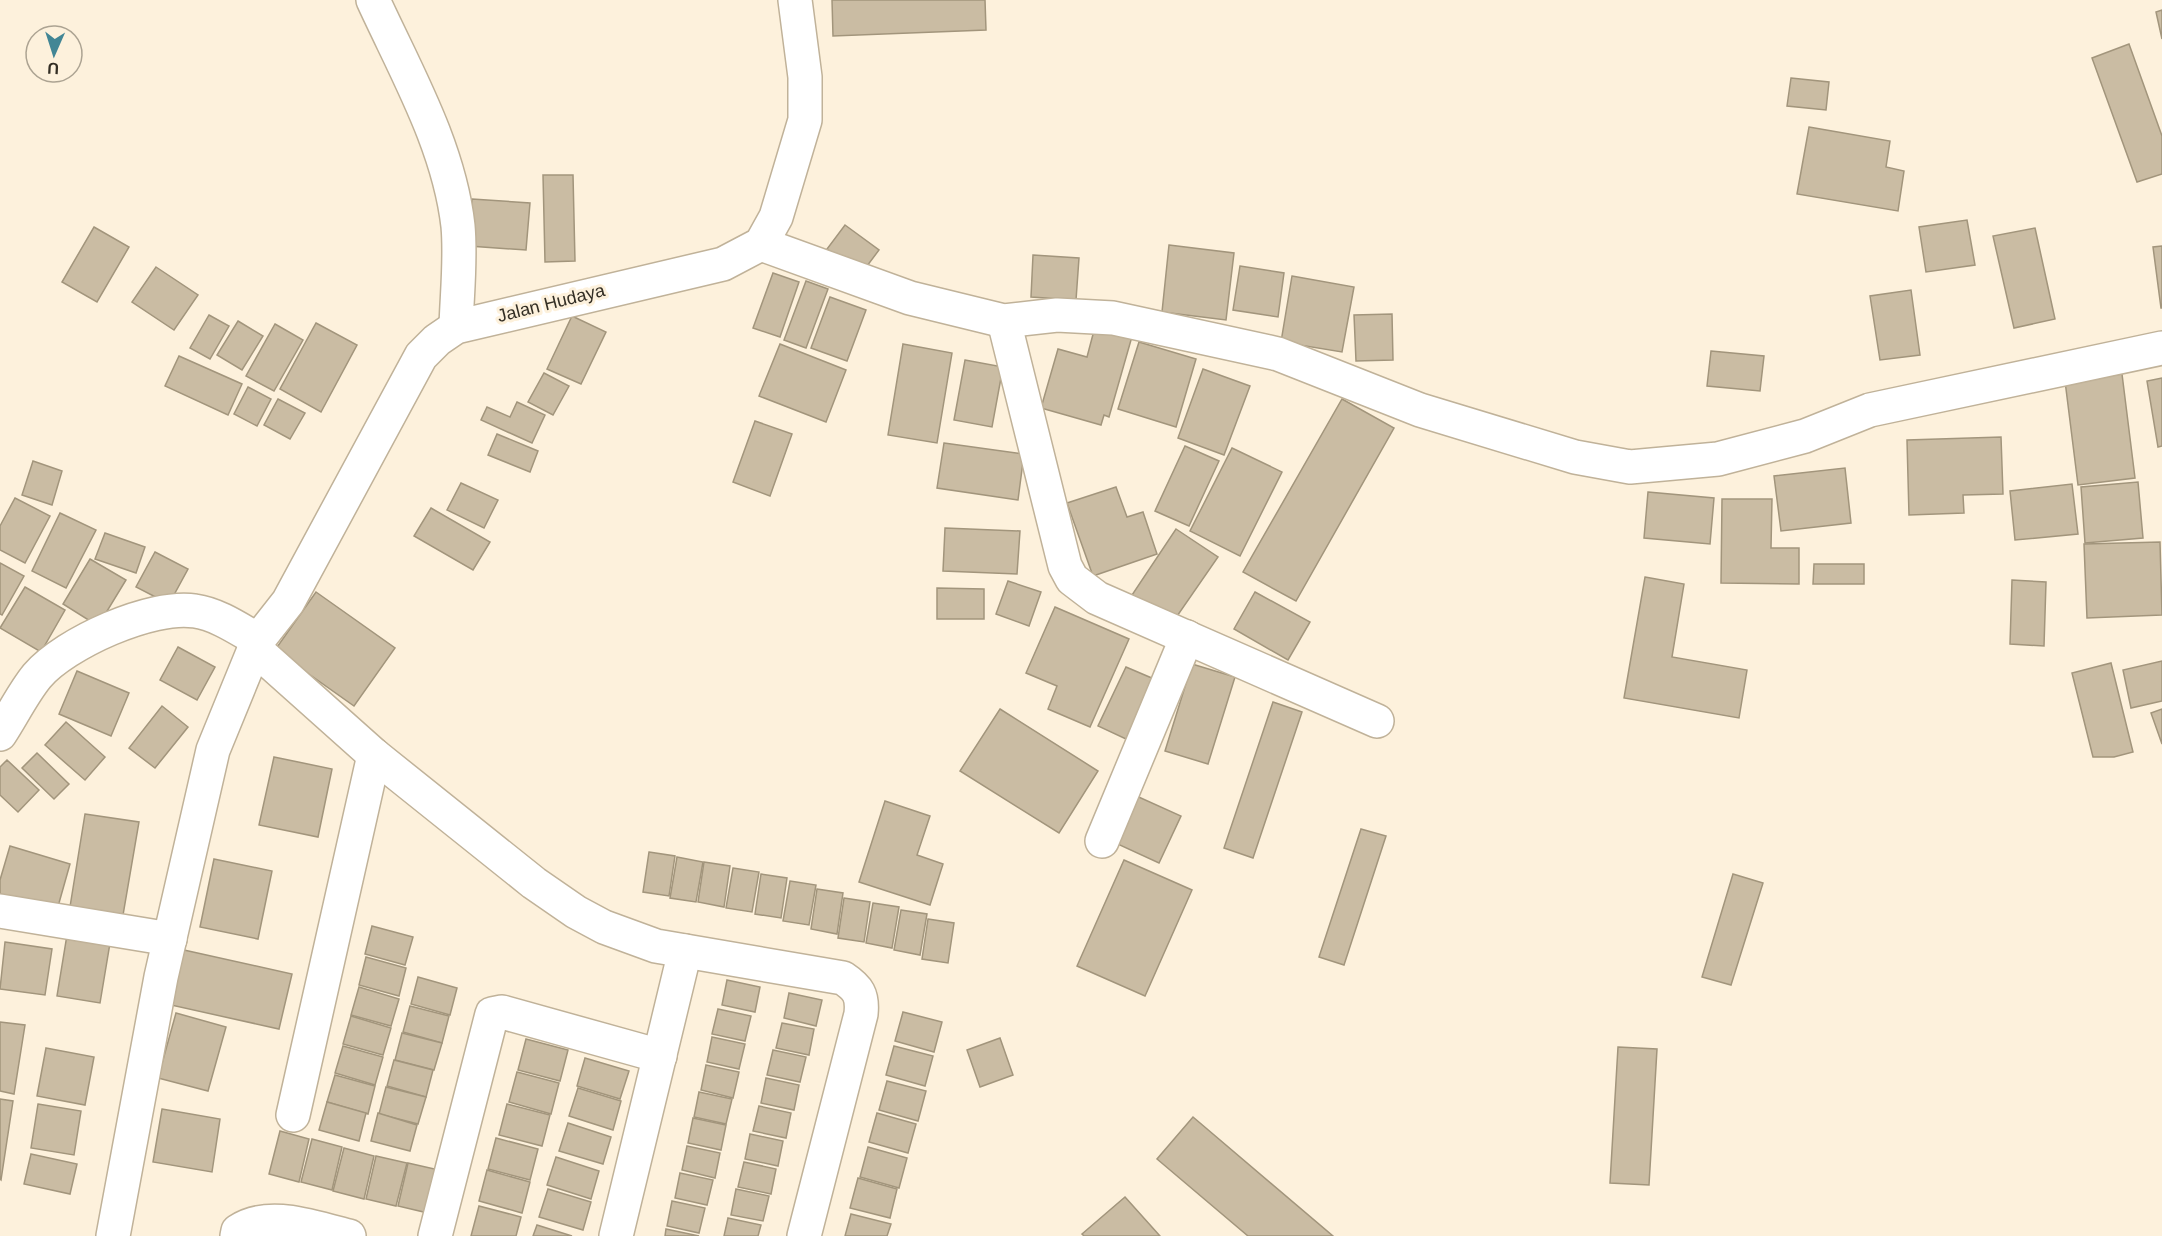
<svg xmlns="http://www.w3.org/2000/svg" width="2162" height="1236" font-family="Helvetica,sans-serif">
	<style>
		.building { fill: #cabca3; stroke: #a2957c; stroke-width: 1.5 }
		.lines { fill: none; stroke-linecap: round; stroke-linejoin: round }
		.minor-casing { stroke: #c0b299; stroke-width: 36 }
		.minor { stroke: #fff; stroke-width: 33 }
		.labels { text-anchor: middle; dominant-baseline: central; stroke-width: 6; stroke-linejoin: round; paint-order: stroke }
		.street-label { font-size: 18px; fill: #332e24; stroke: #fdf1dc }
	</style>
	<rect width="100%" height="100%" fill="#fdf1dc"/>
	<g class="building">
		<polygon points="832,0 985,0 986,30 833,36"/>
		<polygon points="2162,10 2162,39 2156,12"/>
		<polygon points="2129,44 2162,136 2162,174 2137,182 2092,58"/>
		<polygon points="1791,78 1829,82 1826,110 1787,106"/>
		<polygon points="1809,127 1890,141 1886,167 1904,171 1898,211 1797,194"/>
		<polygon points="543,175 573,175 575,261 545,262"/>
		<polygon points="472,199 530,203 526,250 469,246"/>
		<polygon points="1967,220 1975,265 1926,272 1919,227"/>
		<polygon points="845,225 879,250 861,274 827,249"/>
		<polygon points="94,227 129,247 97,302 62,282"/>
		<polygon points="2035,228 2055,319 2014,328 1993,236"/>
		<polygon points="1169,245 1234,253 1226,320 1162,312"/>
		<polygon points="2162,246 2162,308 2161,308 2153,247"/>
		<polygon points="1033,255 1079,258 1076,300 1031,297"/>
		<polygon points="1240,266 1284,273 1278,317 1233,310"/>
		<polygon points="156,267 198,295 174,330 132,302"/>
		<polygon points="773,273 799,282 780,337 753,328"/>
		<polygon points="1292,276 1354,287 1342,352 1281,342"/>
		<polygon points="806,281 828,289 806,348 784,340"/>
		<polygon points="1911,290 1920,355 1880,360 1870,296"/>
		<polygon points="830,297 866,310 847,361 811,348"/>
		<polygon points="1392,314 1393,360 1356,361 1354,315"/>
		<polygon points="209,315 229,326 210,359 190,348"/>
		<polygon points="572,316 606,332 581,384 547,369"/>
		<polygon points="238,321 263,336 242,370 217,355"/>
		<polygon points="316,323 357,345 321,412 280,389"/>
		<polygon points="1096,323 1133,333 1109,417 1104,415 1101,425 1041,408 1058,349 1087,357"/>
		<polygon points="275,324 303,340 274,391 246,376"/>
		<polygon points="1139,342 1196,359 1176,427 1118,409"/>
		<polygon points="780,344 846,370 826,422 759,396"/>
		<polygon points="903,344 952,353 937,443 888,435"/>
		<polygon points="1711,351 1764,356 1760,391 1707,386"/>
		<polygon points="179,356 242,384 228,415 165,386"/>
		<polygon points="965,360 1003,367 992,427 954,420"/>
		<polygon points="1203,369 1250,386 1224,455 1178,438"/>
		<polygon points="544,373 569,386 553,415 528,402"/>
		<polygon points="2122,374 2135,478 2078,485 2065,381"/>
		<polygon points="2162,378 2162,446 2158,447 2147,381"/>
		<polygon points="248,387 271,399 257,426 234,414"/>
		<polygon points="278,399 305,413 290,439 264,425"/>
		<polygon points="1342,399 1394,428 1296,601 1243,572"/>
		<polygon points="517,402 545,415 532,443 481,420 487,407 510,417"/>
		<polygon points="755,421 792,434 770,496 733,482"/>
		<polygon points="497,434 538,451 530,472 488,455"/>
		<polygon points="2001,437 2003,494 1963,495 1964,513 1909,515 1907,440"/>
		<polygon points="944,443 1024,454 1018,500 937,488"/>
		<polygon points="1185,446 1219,461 1189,526 1155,511"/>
		<polygon points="1232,448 1282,472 1240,556 1190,531"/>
		<polygon points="33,461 62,471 52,505 22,495"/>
		<polygon points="1845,468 1851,523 1781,531 1774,476"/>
		<polygon points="2138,482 2143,538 2085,543 2081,487"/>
		<polygon points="461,483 498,500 484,528 447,510"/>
		<polygon points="2072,484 2078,534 2015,540 2010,491"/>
		<polygon points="1116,487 1127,517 1143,512 1157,554 1093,576 1067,503"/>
		<polygon points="1648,492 1714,498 1710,544 1644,538"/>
		<polygon points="15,498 50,516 25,563 0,550 0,526"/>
		<polygon points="1722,499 1772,499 1771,548 1799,548 1799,584 1721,583"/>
		<polygon points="431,508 490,542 473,570 414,536"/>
		<polygon points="60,513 96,530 66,588 32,571"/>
		<polygon points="945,528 1020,531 1017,574 943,571"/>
		<polygon points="1176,529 1218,557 1173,622 1132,595"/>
		<polygon points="105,533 145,547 136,573 95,559"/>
		<polygon points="2160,542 2162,615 2087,618 2084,544"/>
		<polygon points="155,552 188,569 169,604 136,587"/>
		<polygon points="90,559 126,580 98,626 63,604"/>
		<polygon points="0,563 24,576 2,615 0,614"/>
		<polygon points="1814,564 1864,564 1864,584 1813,584"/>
		<polygon points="1645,577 1684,584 1672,657 1747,670 1739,718 1624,698"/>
		<polygon points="2012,580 2046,582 2044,646 2010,644"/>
		<polygon points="1008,581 1041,592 1029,626 996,614"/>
		<polygon points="25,587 65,610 41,652 0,628"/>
		<polygon points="937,588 984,589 984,619 937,619"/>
		<polygon points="316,592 395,648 354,706 275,650"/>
		<polygon points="1255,592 1310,622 1288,660 1234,629"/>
		<polygon points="1055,607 1129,639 1090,727 1048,709 1057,686 1026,673"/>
		<polygon points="178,647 215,667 197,700 160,680"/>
		<polygon points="2162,661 2162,701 2131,708 2123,670"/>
		<polygon points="2111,663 2133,752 2114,757 2093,757 2072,673"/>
		<polygon points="1192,664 1235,677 1208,764 1165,751"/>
		<polygon points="1126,667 1154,679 1126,739 1098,726"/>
		<polygon points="77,671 129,693 111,736 59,714"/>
		<polygon points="1273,702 1302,712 1253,858 1224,848"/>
		<polygon points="162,706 188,727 155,768 129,748"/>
		<polygon points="1000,709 1098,771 1059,833 960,771"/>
		<polygon points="2162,709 2162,744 2151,713"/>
		<polygon points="66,722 105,757 85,780 45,745"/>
		<polygon points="37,753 69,784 54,799 22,768"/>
		<polygon points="274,757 332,769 318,837 259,825"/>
		<polygon points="7,760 39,790 18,812 0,795 0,767"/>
		<polygon points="1132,794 1181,816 1159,863 1111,841"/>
		<polygon points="885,801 930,816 917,855 943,864 930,905 859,882"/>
		<polygon points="85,814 139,822 122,921 69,913"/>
		<polygon points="1361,829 1386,836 1344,965 1319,957"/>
		<polygon points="10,846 70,864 57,910 0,894 0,880"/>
		<polygon points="649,852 675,856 669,896 643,892"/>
		<polygon points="677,857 703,862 696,902 670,898"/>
		<polygon points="214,859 272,871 258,939 200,927"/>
		<polygon points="1124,860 1192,890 1145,996 1077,966"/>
		<polygon points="704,862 730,866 724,907 698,902"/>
		<polygon points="733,868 759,872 752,912 726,908"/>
		<polygon points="761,874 787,878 781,918 755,914"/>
		<polygon points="1733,874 1763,883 1731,985 1702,977"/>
		<polygon points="790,881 816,885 809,925 783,921"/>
		<polygon points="817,889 843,893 837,934 811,929"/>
		<polygon points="844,898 870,902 864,942 838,938"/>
		<polygon points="873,903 899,907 892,948 866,943"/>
		<polygon points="901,910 927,914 920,955 894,950"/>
		<polygon points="928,919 954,923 948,963 922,959"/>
		<polygon points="372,926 413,937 405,965 365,954"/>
		<polygon points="68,929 111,937 100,1003 57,996"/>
		<polygon points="5,942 52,949 45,995 0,989"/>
		<polygon points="184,950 292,974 279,1029 171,1005"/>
		<polygon points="366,957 406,968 399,996 359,985"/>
		<polygon points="418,977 457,988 450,1015 411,1004"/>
		<polygon points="727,980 760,987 755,1012 722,1005"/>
		<polygon points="359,987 399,999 391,1026 351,1015"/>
		<polygon points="789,993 822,1000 816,1026 784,1018"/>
		<polygon points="410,1006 449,1016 442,1043 403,1032"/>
		<polygon points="718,1009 751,1016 745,1041 712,1034"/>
		<polygon points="903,1012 942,1022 934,1052 895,1041"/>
		<polygon points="176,1013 226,1027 208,1091 158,1078"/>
		<polygon points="351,1016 391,1028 383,1055 343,1044"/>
		<polygon points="0,1022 25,1025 14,1094 0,1091"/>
		<polygon points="782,1023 814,1029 809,1055 776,1048"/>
		<polygon points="402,1033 442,1043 434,1070 395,1060"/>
		<polygon points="712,1037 745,1044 739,1069 707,1062"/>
		<polygon points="1000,1038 1013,1075 980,1087 967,1050"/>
		<polygon points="526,1039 568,1050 560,1081 518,1070"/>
		<polygon points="343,1046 383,1057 375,1085 335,1073"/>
		<polygon points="894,1046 933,1056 925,1086 886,1075"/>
		<polygon points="1618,1047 1657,1049 1649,1185 1610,1183"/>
		<polygon points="46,1048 94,1057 85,1105 37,1096"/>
		<polygon points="773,1050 806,1057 800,1082 767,1075"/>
		<polygon points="585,1058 629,1071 620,1099 577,1086"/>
		<polygon points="394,1060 433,1070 426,1097 387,1086"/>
		<polygon points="706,1065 739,1072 733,1098 701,1090"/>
		<polygon points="517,1072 559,1083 551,1114 509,1102"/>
		<polygon points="335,1075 375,1086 368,1114 327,1102"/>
		<polygon points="766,1078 799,1085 794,1110 761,1103"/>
		<polygon points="887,1081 926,1091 918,1121 879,1110"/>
		<polygon points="386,1087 426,1097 418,1124 379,1114"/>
		<polygon points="578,1088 621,1101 613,1130 569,1116"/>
		<polygon points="699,1092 732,1099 726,1124 694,1117"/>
		<polygon points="0,1099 13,1101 1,1180 0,1179"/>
		<polygon points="327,1102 366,1113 359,1141 319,1130"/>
		<polygon points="38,1104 81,1111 74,1155 31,1148"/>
		<polygon points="507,1104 550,1115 542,1146 499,1135"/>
		<polygon points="759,1106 791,1113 786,1138 753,1131"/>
		<polygon points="162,1109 220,1119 212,1172 153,1162"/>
		<polygon points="378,1113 417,1125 410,1151 371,1141"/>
		<polygon points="877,1113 916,1124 908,1153 869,1142"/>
		<polygon points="1193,1117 1333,1236 1248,1236 1157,1159"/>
		<polygon points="693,1118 726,1125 721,1150 688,1143"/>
		<polygon points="568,1123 611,1137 603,1164 559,1151"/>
		<polygon points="280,1131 309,1139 299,1182 269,1174"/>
		<polygon points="750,1134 783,1141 778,1166 745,1159"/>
		<polygon points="496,1138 538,1149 530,1180 488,1169"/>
		<polygon points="312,1139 342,1147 332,1190 301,1182"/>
		<polygon points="687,1146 720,1153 715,1178 682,1170"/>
		<polygon points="868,1147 907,1158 899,1188 860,1177"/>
		<polygon points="344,1148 374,1156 364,1199 333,1191"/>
		<polygon points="31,1154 77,1164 70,1194 24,1184"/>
		<polygon points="376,1156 407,1163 396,1206 366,1199"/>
		<polygon points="556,1157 599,1171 591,1199 547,1185"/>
		<polygon points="744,1162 776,1169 771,1194 738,1187"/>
		<polygon points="408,1163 439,1170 428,1213 398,1206"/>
		<polygon points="487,1170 530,1182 522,1213 479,1201"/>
		<polygon points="680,1173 713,1180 707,1205 675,1198"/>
		<polygon points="858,1178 897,1189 890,1218 850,1208"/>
		<polygon points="548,1189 591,1202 583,1230 539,1217"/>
		<polygon points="736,1189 769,1196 763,1221 731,1215"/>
		<polygon points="1125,1197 1160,1236 1084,1236 1082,1234"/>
		<polygon points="672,1201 705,1208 699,1233 667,1226"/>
		<polygon points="479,1206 521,1217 516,1236 471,1236"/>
		<polygon points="851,1214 891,1224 887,1236 845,1236"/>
		<polygon points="728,1218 761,1225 758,1236 724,1236"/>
		<polygon points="537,1225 572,1236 533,1236"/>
		<polygon points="666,1229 699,1236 665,1236"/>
	</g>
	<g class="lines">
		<g class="minor-casing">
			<g id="minor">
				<path d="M373 0C406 72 449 146 458 226 461 259 457 294 456 327"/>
				<polyline points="761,244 910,298 1004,321 1057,315 1113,318 1278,354 1420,410 1575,457 1630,467 1718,459 1805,436 1870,410 2162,348"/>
				<polyline points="1004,321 1065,566 1072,579 1097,598 1377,721"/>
				<path d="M254 648 374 755 534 883 576 912 604 927 656 946 843 978C858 988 863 995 861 1014L804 1236"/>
				<path d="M0 734C12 716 23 693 37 676 65 643 152 604 195 611 217 614 239 629 258 640"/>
				<polyline points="1102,841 1187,637"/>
				<polyline points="0,911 170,939"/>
				<polyline points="293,1115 374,755"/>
				<polyline points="113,1236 161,977 213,750 258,640 288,602 421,356 437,340 456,327 723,264 761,244 776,217 805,120 805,77 795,0"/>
				<path d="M237 1236 238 1231C270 1210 314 1228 349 1236"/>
				<polyline points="435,1236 492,1014 502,1012 660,1056"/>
				<polyline points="616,1236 685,951"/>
			</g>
		</g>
		<use href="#minor" class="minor"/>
	</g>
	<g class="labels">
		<g class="street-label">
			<text transform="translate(551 303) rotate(-14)">Jalan Hudaya</text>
		</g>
	</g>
	<g transform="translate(54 54) rotate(183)"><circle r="28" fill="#fdf1dc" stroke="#aca392" stroke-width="1.5"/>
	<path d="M0-4.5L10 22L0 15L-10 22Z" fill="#428695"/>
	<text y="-9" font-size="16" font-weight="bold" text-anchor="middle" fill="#332e24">U</text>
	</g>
</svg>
